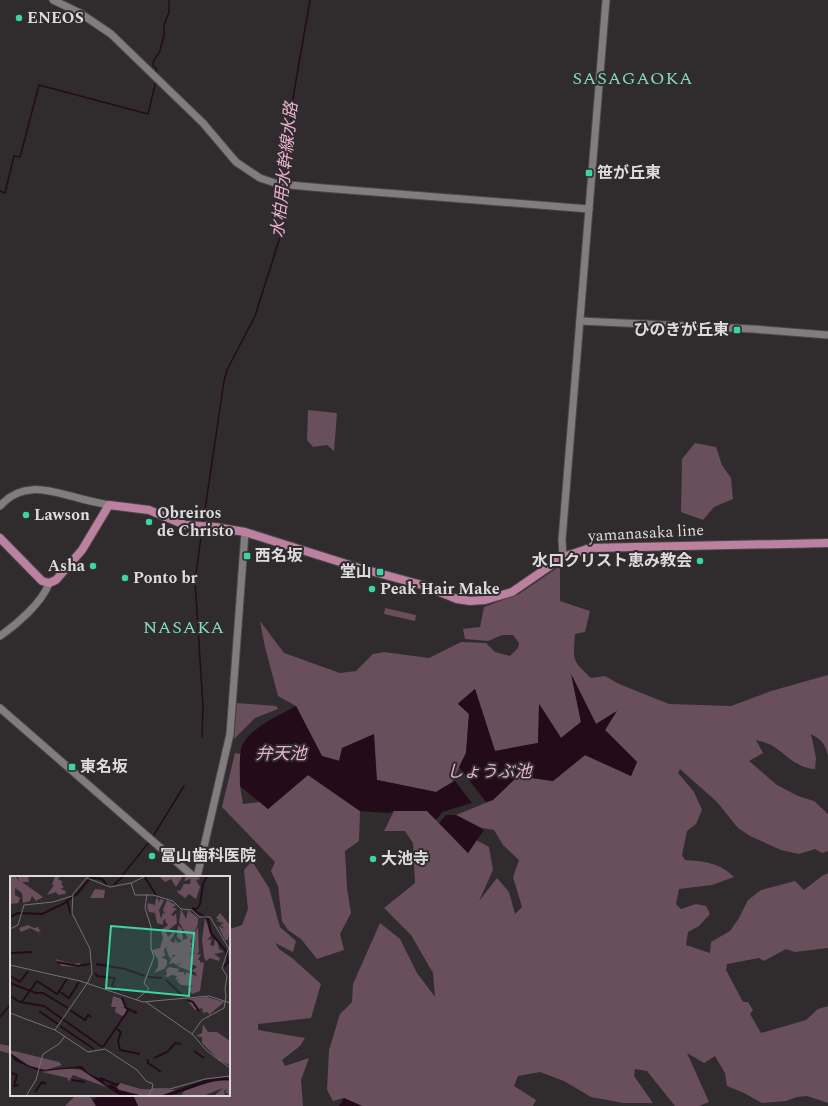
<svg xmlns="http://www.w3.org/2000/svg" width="828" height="1106" font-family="Spectral,'Noto Sans JP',serif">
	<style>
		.green { fill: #694e5b }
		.water { fill: #240b19 }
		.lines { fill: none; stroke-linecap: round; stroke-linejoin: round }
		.stream { stroke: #240b19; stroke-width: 1.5 }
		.minor-casing { stroke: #4b4849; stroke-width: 9 }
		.major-casing { stroke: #4b4849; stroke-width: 10 }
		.minor { stroke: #817d7f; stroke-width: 7 }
		.major { stroke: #bc81a1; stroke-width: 8 }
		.poi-dot { fill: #3ad4a5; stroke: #302c2e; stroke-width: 1.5 }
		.labels { text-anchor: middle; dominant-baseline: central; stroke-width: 4; stroke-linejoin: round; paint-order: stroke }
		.poi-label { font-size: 16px; font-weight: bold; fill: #dddbdc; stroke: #302c2e; text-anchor: start }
		.street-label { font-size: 16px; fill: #dddbdc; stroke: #302c2e }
		.water-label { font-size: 17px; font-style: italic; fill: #eab0cd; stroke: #302c2e }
		.quarter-label { font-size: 18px; letter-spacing: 1px; fill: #83ddba; stroke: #302c2e }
		.inset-river { fill: none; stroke: #240b19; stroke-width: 2 }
		.inset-road { fill: none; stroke: #757274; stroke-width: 1 }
		.view { fill: #3ad4a5; fill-opacity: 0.15; stroke: #3ad4a5; stroke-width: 2 }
		.inset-edge { fill: none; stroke: #dddbdc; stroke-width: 2 }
	</style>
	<rect width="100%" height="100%" fill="#302c2e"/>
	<g class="green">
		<polygon points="308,410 337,413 334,451 327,445 313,447 307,440"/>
		<polygon points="695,443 716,447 722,465 731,478 733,499 714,507 703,520 681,512 682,459"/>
		<path d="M560 566V601L590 611 585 632 575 634C573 661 572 660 591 678L605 676 619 684 669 704 731 706 771 691 828 675V756C826 745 821 739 811 734L816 758 815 769C795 768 787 754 771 745 767 743 761 741 756 740L763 753 749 761 777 785 798 796 814 801 828 814V851L822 853 815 849 799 854 781 850 750 836 738 828 717 802 680 769 678 773 694 792 702 810 696 824 687 831 682 855 685 860C704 861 720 863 734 877L712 885 679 889 676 904 681 909 696 904 706 906 710 914 699 926 688 932 686 945 710 953 711 942 730 931 739 918 748 900 761 890 795 881 804 890 822 876 828 873V948L795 952 786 949 764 961 759 958 727 964 726 970 743 1002H748L753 1010 750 1014 761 1033 806 1020 818 1009 828 1006V1103L807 1096 797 1097 786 1101 762 1103 744 1093 727 1086 725 1073 715 1056 704 1063 687 1053 709 1102 699 1106H675L647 1071 635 1069 634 1076 653 1103H623L591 1097 564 1081 540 1072 518 1076 514 1086 536 1100 533 1106H362L344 1098 333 1101 327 1090 329 1050 340 1014 352 1002 353 984 380 923 400 939 417 973 435 997 433 973 411 935 384 908 415 883 413 843 405 831H384L394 811H427L468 853 476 840 489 847 493 870 479 901 497 878 509 892 515 914 522 907 513 877 519 860 503 845 494 830 482 828 456 815 493 800 518 776 553 781 585 755 631 776 637 762 605 730 615 712 596 724 572 676 581 722 561 738 540 705 538 743 495 751 475 689 458 703 469 714 466 753 452 782 436 792 377 780 340 761 322 756 296 706 278 696 265 647 260 621 284 653 340 673 356 671 373 654 384 652 429 658 461 642 486 643 495 652 510 656 518 648 519 643 513 635H502L488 641 465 639 463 629 480 627 484 607 519 594Z"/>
		<polygon points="385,608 416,615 415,621 384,614"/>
		<polygon points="237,703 276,706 278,709 255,718 234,739"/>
		<polygon points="235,753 241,754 240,786 243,804 260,802 268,809 308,775 360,811 359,841 345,851 347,888 351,913 340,934 344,950 317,959 301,939 288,930 282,921 278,886 271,871 275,862 222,807"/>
		<polygon points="252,861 269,888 280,927 296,941 293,952 275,943 279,949 292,958 321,984 311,1018 258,1024 258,1030 305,1038 300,1046 282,1060 285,1066 309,1058 301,1080 303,1106 138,1106 133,1095 229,1095 229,926 230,929 242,925 248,909 244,870"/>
		<polygon points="0,1044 11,1046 11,1054 0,1051"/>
		<polygon points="76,1095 89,1095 96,1106 65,1106"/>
	</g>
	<g class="water">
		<polygon points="571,674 596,724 617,711 605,730 637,762 631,776 585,755 553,781 518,776 493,800 486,802 459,767 466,753 469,714 458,704 475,689 495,751 538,743 539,704 561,738 581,722"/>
		<path d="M296 706 322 756 339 761 342 748 374 734 377 780 436 792 455 781 472 803 442 812 436 820 427 811H394L389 813 360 811 308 775 268 809 240 786C240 774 239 761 241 749 246 729 280 715 296 706Z"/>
		<polygon points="446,815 456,815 484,830 468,853 439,823"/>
		<polygon points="101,1095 133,1095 138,1106 96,1106 93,1100"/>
		<polygon points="344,1098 362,1106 339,1106"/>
	</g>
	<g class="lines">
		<g class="stream">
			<polyline points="156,75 156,68 153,66 153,62 160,51 164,35 164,25 169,12 169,0"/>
			<polyline points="285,182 293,98 310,0"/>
			<polyline points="0,191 5,193 14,156 20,157 39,85 148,114 156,81"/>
			<polyline points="203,523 224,381 227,370 255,316 275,253 282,231 285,188"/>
			<polyline points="202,529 195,581 203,706 202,737"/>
			<polyline points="152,838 184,786"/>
			<polyline points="121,877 150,841"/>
			<polyline points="0,1017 11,1004"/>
		</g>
		<g class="minor-casing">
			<g id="minor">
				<polyline points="53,0 80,13 111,34 203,123 236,162 260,178 278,184 323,188 589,209"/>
				<polyline points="580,321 753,329 828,335"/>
				<path d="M0 506C23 480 50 491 78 498 89 501 99 503 109 505"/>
				<polyline points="563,557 562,540 606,0"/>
				<path d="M0 636C16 625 43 602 49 583"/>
				<polyline points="0,708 194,877"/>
				<polyline points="197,877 230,734 245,532"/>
			</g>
		</g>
		<g class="major-casing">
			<polyline id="major" points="0,538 42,581 49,583 56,580 82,550 109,505 149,510 185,525 215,527 245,532 356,567 422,585 457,599 470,601 485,600 512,592 563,557 590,548 828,543"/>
		</g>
		<use href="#minor" class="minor"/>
		<use href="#major" class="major"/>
	</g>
	<g class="poi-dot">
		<circle cx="19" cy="18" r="4"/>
		<rect x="585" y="169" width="8" height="8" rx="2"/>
		<rect x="733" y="326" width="8" height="8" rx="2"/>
		<circle cx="26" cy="515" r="4"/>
		<circle cx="149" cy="522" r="4"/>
		<rect x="243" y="552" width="8" height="8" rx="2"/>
		<circle cx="700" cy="561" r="4"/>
		<circle cx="93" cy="566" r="4"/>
		<rect x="376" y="568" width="8" height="8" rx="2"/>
		<circle cx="125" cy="578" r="4"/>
		<circle cx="372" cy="589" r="4"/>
		<rect x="68" y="763" width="8" height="8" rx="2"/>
		<circle cx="152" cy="856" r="4"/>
		<circle cx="373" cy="859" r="4"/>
	</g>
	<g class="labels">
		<g class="poi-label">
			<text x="27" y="18">ENEOS</text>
			<text x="597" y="173">笹が丘東</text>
			<text x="729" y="330" text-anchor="end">ひのきが丘東</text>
			<text x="157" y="513">Obreiros<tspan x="157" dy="18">de Christo</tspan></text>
			<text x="34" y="515">Lawson</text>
			<text x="255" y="556">西名坂</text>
			<text x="692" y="561" text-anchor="end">水口クリスト恵み教会</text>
			<text x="85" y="566" text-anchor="end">Asha</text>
			<text x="372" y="572" text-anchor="end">堂山</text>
			<text x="133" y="578">Ponto br</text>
			<text x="380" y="589">Peak Hair Make</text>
			<text x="80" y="767">東名坂</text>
			<text x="160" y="856">冨山歯科医院</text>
			<text x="381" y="859">大池寺</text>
		</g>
		<g class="street-label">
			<text transform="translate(646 533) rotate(-3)">yamanasaka line</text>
		</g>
		<g class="water-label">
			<text transform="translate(285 170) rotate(-84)">水柏用水幹線水路</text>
			<text x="281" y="754">弁天池</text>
			<text x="489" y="772">しょうぶ池</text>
		</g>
		<g class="quarter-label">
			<text x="633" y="78">SASAGAOKA</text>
			<text x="184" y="627">NASAKA</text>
		</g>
	</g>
	<g transform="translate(10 876)">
		<rect width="220" height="220" fill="#302c2e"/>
		<path d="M0 0H5L10 6 7 0H18L19 6H12L33 21 26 25 22 20 20 25 13 27 12 17 5 12V19L10 22 8 27 0 28ZM45 0H50L48 3 53 6 51 8 54 11 51 13 56 15 55 18 48 19 46 16 37 19 44 9H42ZM149 0H173L166 11 161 3 155 6ZM176 0H188L190 3 186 4 190 11 186 23 179 18 175 22 168 17 167 14 170 15 174 8H180L181 3 174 5ZM85 13 95 14 94 22H80ZM146 22 148 23 149 27 150 23 154 24 149 34 151 43 153 37 155 38 153 34 157 24 166 29 162 32H167L161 39 164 40 166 37 167 47 156 56 158 61 165 54 164 59 160 65 164 67 166 63 167 67 172 65 167 61 168 49 172 53 173 64 178 62 169 46 171 33 176 43 178 34 188 42V48L180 66 183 68 180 71H183L180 79H184L185 56 188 51 189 76 187 79 191 78 188 84H190V88L191 86 194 87 190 115 182 118 178 113 183 110 171 109 167 105 170 103 165 104 167 100 162 99 165 97 158 101 154 100 157 99 156 94 159 91 169 93 168 96H174V99L177 96 188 101 185 98 187 97 181 95 187 91 182 88 180 95 167 90 172 86 166 89 164 87 159 88 162 81 167 79H163L160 83 156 73 158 70 154 73 155 80 151 81 157 84V89L154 93 144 97 148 91V84L142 74 150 72 153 62 151 54 158 49 155 45 156 43 153 44V49L147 47 145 37 139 36 137 31 138 27 145 29ZM210 37 220 49 218 64H215L208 50 215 53 210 49 214 47 206 45 209 44 206 42ZM195 42 201 60 197 64 202 63 200 69 204 70 205 63 207 64 209 73 214 76 204 78 210 82 209 85 200 82 196 85 194 81 192 63ZM18 49 24 52 28 51 29 54 31 51 29 56 32 58 20 52 11 56 9 52ZM45 83 63 88 70 87 71 91 52 90ZM103 120 114 124V131H111L117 132 114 141 105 136 106 131H101ZM197 121 214 126 199 139 198 136 193 137 192 132 185 134 176 123ZM193 148 198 156H207L220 165V175H218L220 176 219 189 209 184 192 167V161L186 160 192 157ZM0 174 49 186 52 189 36 194 20 190 0 177ZM57 192 72 194 99 212 63 199 58 206V202L32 196ZM213 204 220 205V220L215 216 218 213 214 215 215 220H204L213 212 193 220H171L174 215 188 209ZM110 207 131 213 167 214 150 220H133L109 214 107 211Z" fill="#694e5b"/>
		<path d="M0 177 17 189 33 194 72 190 78 197 93 204 96 209H103L109 214 133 220 109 219 69 192 29 195 5 185ZM217 201 220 204 203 205 159 220H150L195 204Z" fill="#240b19"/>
		<path class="inset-river" d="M134 0 146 19M82 2 92 3 97 9M104 9 113 0M57 25 61 38M182 32 187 33 190 28 193 8 197 0M182 33 198 43 201 57 216 75 218 86 214 91M0 41 8 37 32 38 53 28 67 18 82 0M0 77 22 76M47 86 68 90 80 88M86 88 115 93 135 100M85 97 87 100 105 102 102 110 109 115M0 100 10 106 18 95M138 101 152 102M156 104 173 120M0 107 26 117H33L58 132M50 116 59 122 69 106M0 120 10 126 34 130 92 171M112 122 116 132 127 137M177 124 183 126 189 135M11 127 27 105 47 118 57 103M60 134 75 144 78 139 81 141M29 135 48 148M50 150 84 173M107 153 111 156 108 165 110 174 130 178M93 171 119 133M159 174 165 167 171 168M184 175 194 182M144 182 159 175M138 183V187L151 196M2 197 7 199 4 210 9 209M90 202 107 209 109 207M62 204 75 206M25 216 32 206 36 208"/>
		<path class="inset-road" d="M77 2 100 11 121 7 136 0M121 7 125 19H143L163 25 171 33 182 34 189 41H200L218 71M0 53 8 49 14 29 43 26 62 20M0 89 70 105 133 126 199 120 220 127M216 121 215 113 217 100 212 92 220 68M216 121 214 132 192 144 182 158 197 175 220 192M126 124 139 113 134 107 144 81 141 72V51L135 32 137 18M136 126 182 158M0 137 45 154 78 176 95 173 127 194 136 205 143 208 142 213M45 154 78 106 82 97 80 73 62 37 63 18 78 0M16 220 26 204 33 178 49 168 55 160M138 220 142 213H160L195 203 220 200"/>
		<path class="view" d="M101 50 184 57 179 120 96 112Z"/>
		<rect width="220" height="220" class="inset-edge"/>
	</g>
</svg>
